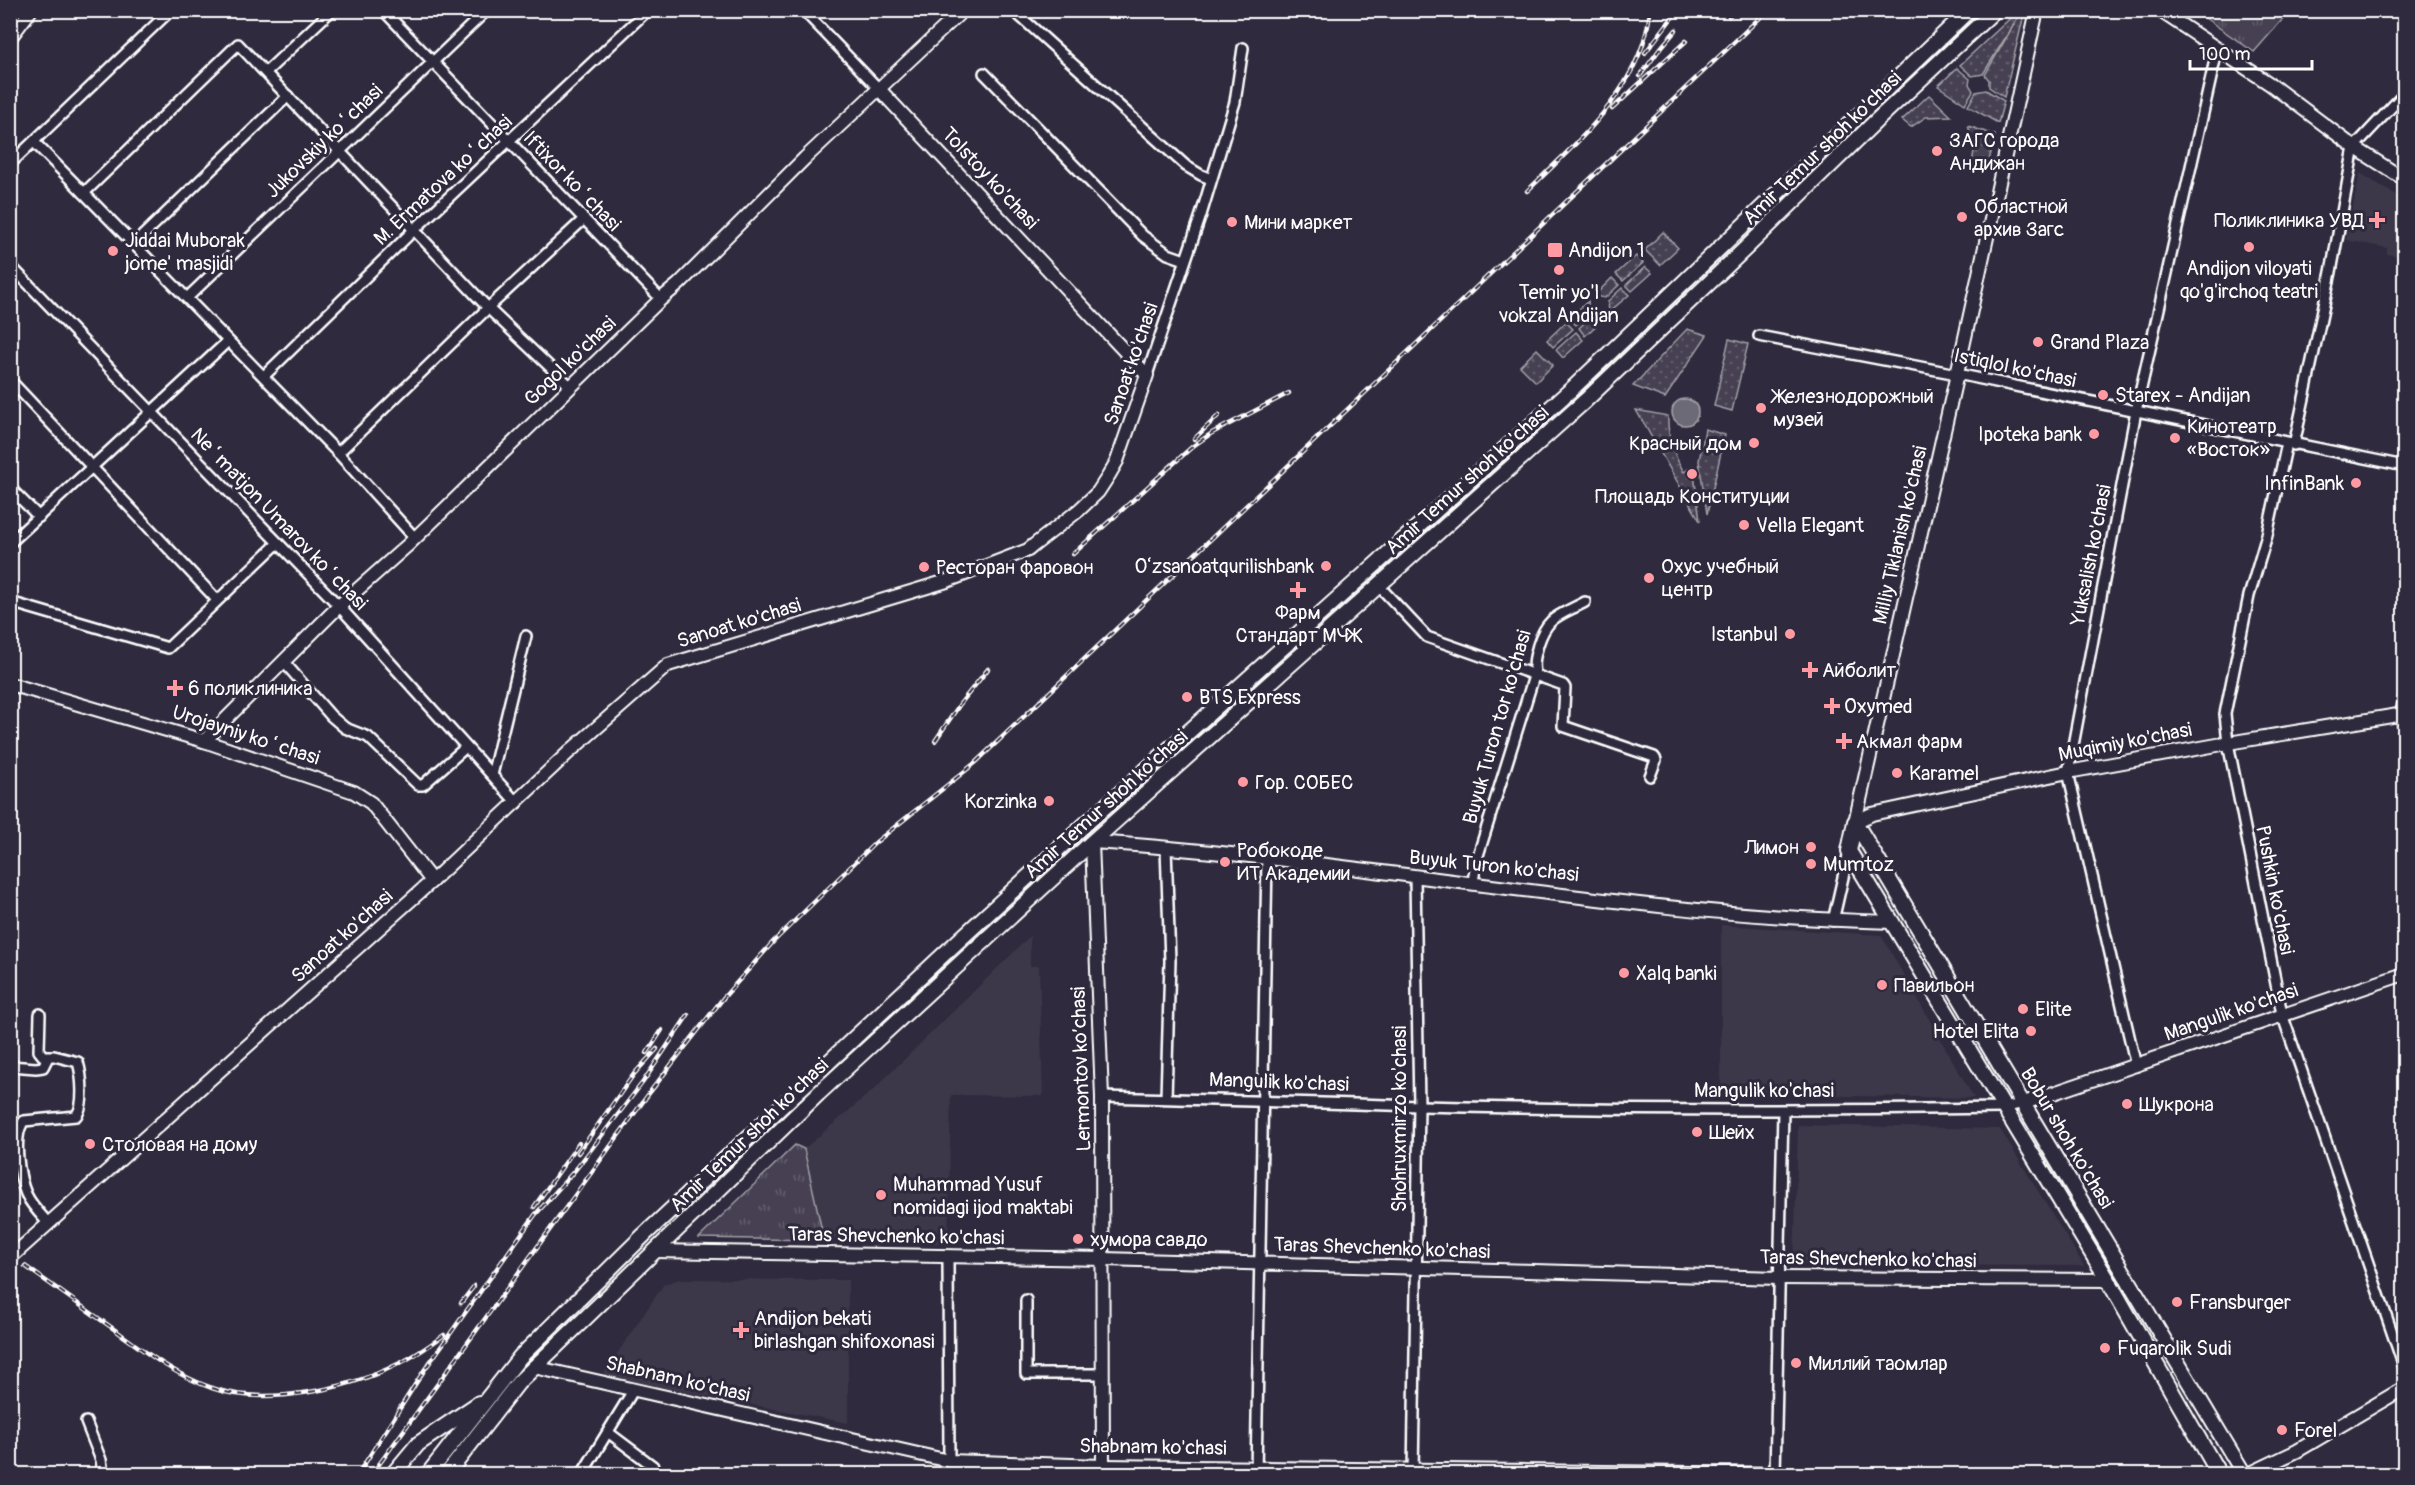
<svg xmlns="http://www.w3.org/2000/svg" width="2415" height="1485" font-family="Pangolin,sans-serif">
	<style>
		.built { fill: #3c3749 }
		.grass { fill: url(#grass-dots); stroke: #a2a0a8; stroke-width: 1.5 }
		.park { fill: url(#park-tufts); stroke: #a2a0a8; stroke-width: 1.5 }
		.water { fill: #6d6a77; stroke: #a7a6ad; stroke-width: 1.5 }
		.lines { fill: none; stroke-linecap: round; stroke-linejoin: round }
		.street-casing { stroke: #fff; stroke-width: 14 }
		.secondary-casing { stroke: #fff; stroke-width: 16 }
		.primary-casing { stroke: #fff; stroke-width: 18 }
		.street { stroke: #2f2a3d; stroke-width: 9 }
		.secondary { stroke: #2f2a3d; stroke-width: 12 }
		.primary { stroke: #2f2a3d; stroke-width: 14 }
		.rail-casing { stroke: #fff; stroke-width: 4.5 }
		.rail { stroke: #2f2a3d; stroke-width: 2; stroke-dasharray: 7; stroke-linecap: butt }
		.poi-dot { fill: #ff9aa2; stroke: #2f2a3d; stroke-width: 2 }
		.labels { text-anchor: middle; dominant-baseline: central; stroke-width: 6; stroke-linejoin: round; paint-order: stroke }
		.poi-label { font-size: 20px; fill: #fff; stroke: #2f2a3d; text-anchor: start }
		.street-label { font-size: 20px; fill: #fff; stroke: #2f2a3d }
	</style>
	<defs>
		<pattern id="grass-dots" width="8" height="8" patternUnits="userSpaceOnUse" patternTransform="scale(1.5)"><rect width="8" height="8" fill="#464152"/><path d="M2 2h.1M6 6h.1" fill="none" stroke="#625e6c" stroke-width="1.8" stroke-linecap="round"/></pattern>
		<pattern id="park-tufts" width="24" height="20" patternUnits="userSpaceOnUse" patternTransform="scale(1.5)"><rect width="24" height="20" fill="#464152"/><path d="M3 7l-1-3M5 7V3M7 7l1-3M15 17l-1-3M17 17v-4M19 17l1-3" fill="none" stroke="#625e6c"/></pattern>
	</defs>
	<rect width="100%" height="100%" fill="#2f2a3d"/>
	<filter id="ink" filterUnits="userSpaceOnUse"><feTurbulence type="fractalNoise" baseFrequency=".0167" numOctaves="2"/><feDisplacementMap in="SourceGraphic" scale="12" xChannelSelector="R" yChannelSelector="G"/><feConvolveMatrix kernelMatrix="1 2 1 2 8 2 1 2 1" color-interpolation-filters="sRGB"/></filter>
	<g filter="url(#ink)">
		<g class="built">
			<polygon points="2360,173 2404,200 2403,257 2387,254 2387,248 2346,240"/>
			<polygon points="1721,925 1881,935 1974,1098 1721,1094"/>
			<polygon points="1030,936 1030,966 1039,966 1043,1096 951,1095 948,1244 824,1240 804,1149 873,1090"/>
			<polygon points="1798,1125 2000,1129 2084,1266 1794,1265"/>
			<polygon points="680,1279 848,1280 848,1423 602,1376 664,1284"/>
		</g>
		<g class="grass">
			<polygon points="2018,11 2025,11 2004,97 1989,87 1989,80 1985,75 2020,14 1983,74 1972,76 1960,65"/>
			<polygon points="1957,68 1970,79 1969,84 1973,91 1965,104 1938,86"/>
			<polygon points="1986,90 2004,101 1998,123 1968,106 1976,92"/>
			<polygon points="1929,95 1951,116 1926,117 1911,127 1902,120"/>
			<polygon points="1968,126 1995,135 1987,170 1971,168 1975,146"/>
			<polygon points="1663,232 1678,248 1660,265 1645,250"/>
			<polygon points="1636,256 1643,263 1623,281 1616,274"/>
			<polygon points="1645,267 1652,273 1632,291 1626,285"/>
			<polygon points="1612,278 1619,285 1605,298 1594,296"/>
			<polygon points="1622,288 1629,295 1609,312 1608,301"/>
			<polygon points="1588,301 1589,313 1576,325 1569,318"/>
			<polygon points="1592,316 1603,319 1585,336 1579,328"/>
			<polygon points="1566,322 1573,329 1553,347 1547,340"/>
			<polygon points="1687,329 1707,335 1665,398 1633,386"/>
			<polygon points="1576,332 1583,340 1563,358 1556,350"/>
			<polygon points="1729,339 1748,344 1732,411 1714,406"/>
			<polygon points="1537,349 1553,365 1536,382 1520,366"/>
			<path d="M1636 410 1668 416C1667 437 1673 454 1684 472L1693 466 1700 521Z"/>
			<polygon points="1705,429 1725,435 1707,514 1699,461"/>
		</g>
		<g class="park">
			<polygon points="2195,11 2290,11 2254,52"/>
			<polygon points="795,1145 804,1149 824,1240 699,1238"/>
		</g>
		<circle class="water" cx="1685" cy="412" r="13"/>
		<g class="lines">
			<g class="street-casing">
				<g id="street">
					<polyline points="383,10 661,299"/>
					<polyline points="803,10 879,89"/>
					<polyline points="1013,10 1186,166 1201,175 1211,179"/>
					<polyline points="266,72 332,10"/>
					<polyline points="984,73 1143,236 1168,254 1185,260"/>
					<polyline points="34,142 338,453 414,537"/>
					<polyline points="10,164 171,10"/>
					<polyline points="84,193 238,44 488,308 571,387"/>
					<polyline points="134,244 288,96"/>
					<polyline points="10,265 339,606 517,803"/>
					<polyline points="187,298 487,10"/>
					<polyline points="1759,336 1957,374 2404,466"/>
					<polyline points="1147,375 1201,215 1235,102 1243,48"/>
					<polyline points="264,376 414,230 648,10"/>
					<polyline points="10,380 217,600"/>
					<polyline points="2287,443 2267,535 2249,596 2225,714 2228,743 2282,1014 2404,1367"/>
					<polyline points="2294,445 2331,272 2354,147 2404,94"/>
					<polyline points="338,453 488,308 584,219"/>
					<polyline points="10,488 39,517"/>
					<polyline points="10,543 228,341"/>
					<polyline points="1379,586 1427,637 1563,685 1565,688 1563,726 1654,757 1656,760 1650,776"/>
					<polyline points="10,602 168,648 278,543"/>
					<polyline points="283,661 331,716 345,728 368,737 418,785 423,785 466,747"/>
					<polyline points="2404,697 2401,714 2404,731"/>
					<polyline points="492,775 526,636"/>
					<polyline points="1166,848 1170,961 1166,1098"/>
					<path d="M1473 882 1476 862 1535 673C1533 662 1535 656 1538 645 1547 616 1559 616 1585 602"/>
					<polyline points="1833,921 1849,851"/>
					<path d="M40 1014 39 1051 43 1056H54L78 1062C82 1076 85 1106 76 1116L24 1121C12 1136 19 1177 26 1194 31 1205 41 1215 49 1224"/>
					<polyline points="10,1066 36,1068 43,1067 48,1057"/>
					<polyline points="2136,1066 2068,772 2136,411 2217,51"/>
					<path d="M1102 1097C1208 1099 1314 1103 1420 1106 1614 1111 1809 1111 2004 1108L2024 1103"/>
					<polyline points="948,1257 949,1461"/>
					<polyline points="1026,1300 1026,1374 1103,1374"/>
					<polyline points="86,1422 101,1460 102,1466 98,1474"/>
					<polyline points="609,1433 653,1466"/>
					<polyline points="582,1474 634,1389"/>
					<polyline points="1256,1474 1267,859"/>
					<polyline points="1413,1474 1419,1106 1415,877"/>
					<polyline points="1775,1474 1783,1111"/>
				</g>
			</g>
			<g class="secondary-casing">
				<g id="secondary">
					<polyline points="2159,10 2270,84 2354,147 2404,179"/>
					<polyline points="10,38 31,10"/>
					<polyline points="10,684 204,741 354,792 371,803 432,881"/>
					<polyline points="204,741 339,606 409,544 661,299 679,284 805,158 963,10"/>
					<polyline points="1855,822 1957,374 2037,10"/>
					<polyline points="1855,822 1872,814 2068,772 2228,743 2404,714"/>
					<polyline points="2024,1103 2404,974"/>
					<polyline points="655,1251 1104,1259 1779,1278 2108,1280"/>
					<polyline points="10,1258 432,881 568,753 668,665 947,581 1028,550 1034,545 1079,510 1098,492 1109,475 1117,461 1147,375 879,89"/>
					<polyline points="534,1367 949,1461 1103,1466 1781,1474"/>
					<path d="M1103 1474 1102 1097 1092 842C1359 859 1624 916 1893 922"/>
					<polyline points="2249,1474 2297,1451 2404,1388"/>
				</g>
			</g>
			<g class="primary-casing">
				<g id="primary">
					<polyline points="1855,822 2244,1474"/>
					<polyline points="1855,822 1849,851 2108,1280 2219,1474"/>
					<polyline points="393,1474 418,1444 479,1403"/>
					<polyline points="428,1474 520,1357 644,1235 943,955 1080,829 1574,387 1969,10"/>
					<polyline points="447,1474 518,1383 818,1094 1092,842 1586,400 1749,245 1875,122 1995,10"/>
				</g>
			</g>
			<use href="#street" class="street"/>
			<use href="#secondary" class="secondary"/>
			<use href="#primary" class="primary"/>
			<g class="rail-casing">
				<g id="rail">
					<polyline points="1729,16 1734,10"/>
					<polyline points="1645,53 1678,10"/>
					<polyline points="1640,76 1659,50 1676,30"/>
					<polyline points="1612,109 1686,41"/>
					<path d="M1527 191C1578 142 1644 85 1650 10"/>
					<polyline points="1194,439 1219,415"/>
					<polyline points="1073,554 1193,446 1212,433 1289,393"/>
					<polyline points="935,741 960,704 988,669"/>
					<polyline points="647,1053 662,1030"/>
					<polyline points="578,1153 634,1074 657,1049"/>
					<polyline points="534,1207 579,1143"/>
					<path d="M25 1266C56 1288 87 1310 118 1332 148 1354 177 1376 212 1388 265 1407 349 1389 398 1364 415 1356 429 1346 444 1335"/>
					<polyline points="461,1303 474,1286"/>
					<polyline points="358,1474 425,1369 535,1215 576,1169 643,1082 688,1015"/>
					<polyline points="372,1474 650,1092 724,997 774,941 876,842 975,763 1768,10"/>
				</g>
			</g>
			<use href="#rail" class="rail"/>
		</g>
	</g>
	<g class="poi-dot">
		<circle cx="1937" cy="151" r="6"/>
		<circle cx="1962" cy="217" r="6"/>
		<path d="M2374 211h6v6h6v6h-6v6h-6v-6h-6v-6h6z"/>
		<circle cx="1232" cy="222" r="6"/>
		<circle cx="2249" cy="247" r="6"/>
		<rect x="1547" y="242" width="16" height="16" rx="3"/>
		<circle cx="113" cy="251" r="6"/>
		<circle cx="1559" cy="270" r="6"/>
		<circle cx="2038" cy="342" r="6"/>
		<circle cx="2103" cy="395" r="6"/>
		<circle cx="1761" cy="408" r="6"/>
		<circle cx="2094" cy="434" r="6"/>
		<circle cx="2175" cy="438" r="6"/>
		<circle cx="1754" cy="443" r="6"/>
		<circle cx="1692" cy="474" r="6"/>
		<circle cx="2356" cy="483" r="6"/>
		<circle cx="1744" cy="525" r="6"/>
		<circle cx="1326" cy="566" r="6"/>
		<circle cx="924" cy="567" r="6"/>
		<circle cx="1649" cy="578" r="6"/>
		<path d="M1295 581h6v6h6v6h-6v6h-6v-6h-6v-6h6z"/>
		<circle cx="1790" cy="634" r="6"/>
		<path d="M1807 661h6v6h6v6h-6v6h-6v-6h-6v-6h6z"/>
		<path d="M172 679h6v6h6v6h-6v6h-6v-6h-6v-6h6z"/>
		<circle cx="1187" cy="697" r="6"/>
		<path d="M1829 697h6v6h6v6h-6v6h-6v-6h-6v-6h6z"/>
		<path d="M1841 732h6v6h6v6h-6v6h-6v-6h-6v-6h6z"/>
		<circle cx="1897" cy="773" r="6"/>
		<circle cx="1243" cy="782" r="6"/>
		<circle cx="1049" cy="801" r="6"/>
		<circle cx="1811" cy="847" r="6"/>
		<circle cx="1225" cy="862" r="6"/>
		<circle cx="1811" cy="864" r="6"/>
		<circle cx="1624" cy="973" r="6"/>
		<circle cx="1882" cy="985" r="6"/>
		<circle cx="2023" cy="1009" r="6"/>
		<circle cx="2031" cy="1031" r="6"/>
		<circle cx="2127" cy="1104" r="6"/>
		<circle cx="1697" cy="1132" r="6"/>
		<circle cx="90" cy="1144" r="6"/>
		<circle cx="881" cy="1195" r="6"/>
		<circle cx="1078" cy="1239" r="6"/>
		<circle cx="2177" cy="1302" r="6"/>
		<path d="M738 1321h6v6h6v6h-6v6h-6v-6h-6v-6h6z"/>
		<circle cx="2105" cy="1348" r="6"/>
		<circle cx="1796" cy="1363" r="6"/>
		<circle cx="2282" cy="1430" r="6"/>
	</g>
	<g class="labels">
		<g class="poi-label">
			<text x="1949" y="140">ЗАГС города<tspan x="1949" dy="23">Андижан</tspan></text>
			<text x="1974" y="206">Областной<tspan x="1974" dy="23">архив Загс</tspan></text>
			<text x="2364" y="220" text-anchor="end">Поликлиника УВД</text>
			<text x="1244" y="222">Мини маркет</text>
			<text x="125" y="240">Jiddai Muborak<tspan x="125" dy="23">jome' masjidi</tspan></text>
			<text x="1568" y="250">Andijon 1</text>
			<text x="2249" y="268" text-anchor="middle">Andijon viloyati<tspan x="2249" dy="23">qo'g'irchoq teatri</tspan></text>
			<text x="1559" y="292" text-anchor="middle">Temir yo'l<tspan x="1559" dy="23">vokzal Andijan</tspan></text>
			<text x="2050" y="342">Grand Plaza</text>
			<text x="2115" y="395">Starex - Andijan</text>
			<text x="1773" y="396">Железнодорожный<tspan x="1773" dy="23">музей</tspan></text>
			<text x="2187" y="426">Кинотеатр<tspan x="2187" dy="23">«Восток»</tspan></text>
			<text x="2082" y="434" text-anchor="end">Ipoteka bank</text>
			<text x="1742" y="443" text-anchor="end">Красный дом</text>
			<text x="2344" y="483" text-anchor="end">InfinBank</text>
			<text x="1692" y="496" text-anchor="middle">Площадь Конституции</text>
			<text x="1756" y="525">Vella Elegant</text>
			<text x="1314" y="566" text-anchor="end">Oʻzsanoatqurilishbank</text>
			<text x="1661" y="566">Охус учебный<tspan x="1661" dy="23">центр</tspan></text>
			<text x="936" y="567">Ресторан фаровон</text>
			<text x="1298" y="612" text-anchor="middle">Фарм<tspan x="1298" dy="23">Стандарт МЧЖ</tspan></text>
			<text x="1778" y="634" text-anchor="end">Istanbul</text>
			<text x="1822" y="670">Айболит</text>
			<text x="188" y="688">6 поликлиника</text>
			<text x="1199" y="697">BTS Express</text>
			<text x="1844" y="706">Oxymed</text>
			<text x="1856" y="741">Акмал фарм</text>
			<text x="1909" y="773">Karamel</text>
			<text x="1255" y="782">Гор. СОБЕС</text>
			<text x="1037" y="801" text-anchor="end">Korzinka</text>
			<text x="1799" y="847" text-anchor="end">Лимон</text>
			<text x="1237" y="850">Робокоде<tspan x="1237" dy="23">ИТ Академии</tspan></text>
			<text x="1823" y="864">Mumtoz</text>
			<text x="1636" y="973">Xalq banki</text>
			<text x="1894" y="985">Павильон</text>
			<text x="2035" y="1009">Elite</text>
			<text x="2019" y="1031" text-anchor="end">Hotel Elita</text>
			<text x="2139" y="1104">Шукрона</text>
			<text x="1709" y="1132">Шейх</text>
			<text x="102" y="1144">Столовая на дому</text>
			<text x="893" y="1184">Muhammad Yusuf<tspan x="893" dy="23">nomidagi ijod maktabi</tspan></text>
			<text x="1090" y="1239">хумора савдо</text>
			<text x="2189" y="1302">Fransburger</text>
			<text x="754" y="1318">Аndijon bekati<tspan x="754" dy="23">birlashgan shifoxonasi</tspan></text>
			<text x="2117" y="1348">Fuqarolik Sudi</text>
			<text x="1808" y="1363">Миллий таомлар</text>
			<text x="2294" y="1430">Forel</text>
		</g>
		<g class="street-label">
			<text transform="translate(324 141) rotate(-44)">Jukovskiy koʻchasi</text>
			<text transform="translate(1822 148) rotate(-44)">Amir Temur shoh ko'chasi</text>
			<text transform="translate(990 178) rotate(47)">Tolstoy ko'chasi</text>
			<text transform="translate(443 180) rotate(-43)">M. Ermatova koʻchasi</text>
			<text transform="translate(572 181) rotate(46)">Iftixor koʻchasi</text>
			<text transform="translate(570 361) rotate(-44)">Gogol ko'chasi</text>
			<text transform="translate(1131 364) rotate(-71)">Sanoat ko'chasi</text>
			<text transform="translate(2015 368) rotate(12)">Istiqlol ko'chasi</text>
			<text transform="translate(1467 480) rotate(-42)">Amir Temur shoh ko'chasi</text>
			<text transform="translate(279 519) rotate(46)">Neʻmatjon Umarov koʻchasi</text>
			<text transform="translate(1900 535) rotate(-77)">Milliy Tiklanish ko'chasi</text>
			<text transform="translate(2091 555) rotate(-79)">Yuksalish ko'chasi</text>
			<text transform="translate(739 623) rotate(-17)">Sanoat ko'chasi</text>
			<text transform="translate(1497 727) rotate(-74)">Buyuk Turon tor ko'chasi</text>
			<text transform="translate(246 735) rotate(18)">Urоjayniy koʻchasi</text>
			<text transform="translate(2125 742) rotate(-11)">Muqimiy ko'chasi</text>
			<text transform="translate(1106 804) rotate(-42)">Amir Temur shoh ko'chasi</text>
			<text transform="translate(1494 866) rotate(6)">Buyuk Turon ko'chasi</text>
			<text transform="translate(2275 890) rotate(79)">Pushkin ko'chasi</text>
			<text transform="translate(342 936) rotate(-42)">Sanoat ko'chasi</text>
			<text transform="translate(2231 1012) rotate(-19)">Mangulik ko'chasi</text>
			<text transform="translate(1081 1069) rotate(-92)">Lermontov ko’chasi</text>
			<text transform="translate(1279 1082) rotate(2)">Mangulik ko'chasi</text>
			<text x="1764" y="1090">Mangulik ko'chasi</text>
			<text transform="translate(1399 1119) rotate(-90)">Shohruxmirzo ko'chasi</text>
			<text transform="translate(749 1135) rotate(-44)">Amir Temur shoh ko'chasi</text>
			<text transform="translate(2067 1138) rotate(59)">Bobur shoh ko'chasi</text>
			<text transform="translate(896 1236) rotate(1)">Taras Shevchenko ko'chasi</text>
			<text transform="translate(1382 1248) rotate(2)">Taras Shevchenko ko'chasi</text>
			<text transform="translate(1868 1259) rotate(1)">Taras Shevchenko ko'chasi</text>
			<text transform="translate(678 1379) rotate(13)">Shabnam ko'chasi</text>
			<text transform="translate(1153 1447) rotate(1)">Shabnam ko'chasi</text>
		</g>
	</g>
	<rect width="2415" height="1485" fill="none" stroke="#2f2a3d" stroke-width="36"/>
	<rect x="18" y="18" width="2379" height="1449" fill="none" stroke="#fff" stroke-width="2" filter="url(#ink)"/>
	<path d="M2190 60v9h122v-9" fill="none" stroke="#ffffff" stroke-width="3"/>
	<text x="2199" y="60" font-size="18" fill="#ffffff" stroke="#2f2a3d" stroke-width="4.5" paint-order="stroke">100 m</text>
</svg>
